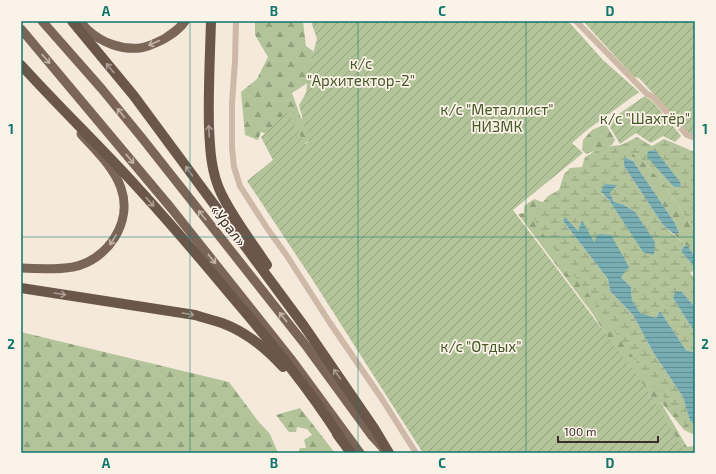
<svg xmlns="http://www.w3.org/2000/svg" width="716" height="474" font-family="'Exo 2',sans-serif">
	<style>
		.forest { fill: url(#forest-firs) }
		.wetland { fill: url(#wetland-marsh); fill-rule: evenodd }
		.garden { fill: url(#garden-furrows) }
		.water { fill: url(#water-rules) }
		.lines { fill: none; stroke-linecap: round; stroke-linejoin: round }
		.minor { stroke: #cdb9a6; stroke-width: 6 }
		.primary { stroke: #7b6557; stroke-width: 9 }
		.trunk { stroke: #6a564a; stroke-width: 10 }
		.oneway { stroke: #c1b3a7 }
		.oneway2 { stroke: #ab9d91 }
		.grid { fill: none; stroke: #0f766e; stroke-width: 1; stroke-opacity: 0.55 }
		.labels { text-anchor: middle; dominant-baseline: central; stroke-width: 3.5; stroke-linejoin: round; paint-order: stroke }
		.park-label { font-size: 15px; fill: #455829; stroke: #fbf3e8 }
		.street-label { font-size: 15px; fill: #382d27; stroke: #fbf3e8 }
		.neatline { fill: none; stroke: #0f766e; stroke-width: 1.5 }
		.grid-label { font-size: 13px; text-anchor: middle; font-weight: bold; fill: #0f766e }
	</style>
	<defs>
		<pattern id="forest-firs" width="22" height="20" patternUnits="userSpaceOnUse"><rect width="22" height="20" fill="#b4c49a"/><path d="M5 1l3.5 6h-7zM16 11l3.5 6h-7z" fill="#93a07e"/></pattern>
		<pattern id="wetland-marsh" width="20" height="14" patternUnits="userSpaceOnUse"><rect width="20" height="14" fill="#b4c49a"/><path d="M1 5h8M5 5V1M11 12h8M15 12V8" fill="none" stroke="#93a07e"/></pattern>
		<pattern id="garden-furrows" width="10" height="10" patternUnits="userSpaceOnUse"><rect width="10" height="10" fill="#b4c49a"/><path d="M-1 1l2-2M0 10L10 0M9 11l2-2" fill="none" stroke="#93a07e"/></pattern>
		<pattern id="water-rules" width="6" height="5" patternUnits="userSpaceOnUse"><rect width="6" height="5" fill="#78aeb3"/><path d="M0 2.5h6" fill="none" stroke="#638e92"/></pattern>
	</defs>
	<rect width="100%" height="100%" fill="#f4e9db"/>
	<g class="forest">
		<polygon points="255,21 303,21 306,46 313,51 317,68 309,82 292,93 301,118 310,121 319,137 303,144 261,132 258,140 245,135 241,92 257,79 268,57 255,35"/>
		<polygon points="606,124 615,140 612,145 586,154 582,150 583,140 592,130"/>
		<polygon points="635,153 663,183 695,231 695,257 688,246 685,245 674,234 679,233 675,223 633,161 631,155"/>
		<polygon points="534,199 551,205 690,421 695,424 695,435 684,430 660,401 687,447 695,446 695,453 683,453 592,313 518,214 524,213 524,206"/>
		<polygon points="21,332 229,382 258,421 270,434 278,453 21,453"/>
		<polygon points="300,408 335,453 298,453 300,448 306,448 304,440 312,435 307,429 297,427 296,432 289,432 276,415"/>
	</g>
	<path class="wetland" d="M637 137 652 146 664 139 692 151 695 150V231L663 183 635 153 631 155 633 161 624 157V166L663 225 685 245 681 251 695 268V270L690 273 695 278V307L681 291 673 298 695 333V353L686 350 660 311 656 318 640 314 632 300 631 287 621 277 594 243 582 221 578 231 563 221 608 279 610 291 633 315 653 352 683 397 690 421 695 424V433L682 421 643 371 587 292 537 226 533 214 548 196 559 190 564 174 570 168 582 167 585 157 602 147 621 145ZM616 185 610 193 614 202 622 204 643 251 609 200 601 193Z"/>
	<g class="garden">
		<polygon points="311,21 568,21 603,60 639,92 587,130 572,143 583,153 513,210 644,385 686,453 695,448 695,453 423,453 312,279 247,181 273,160 261,137 287,112 305,144 309,142 299,105 306,93 309,68 317,39"/>
		<polygon points="583,21 695,21 695,136 689,133 639,78 634,77"/>
		<polygon points="645,96 654,103 681,136 675,142 663,136 651,143 636,133 620,144 607,122"/>
	</g>
	<g class="water">
		<polygon points="655,150 680,182 681,187 674,187 647,157 648,151"/>
		<polygon points="624,157 633,161 675,223 679,233 674,234 663,225 624,166"/>
		<polygon points="604,184 617,185 610,193 614,202 622,204 635,212 655,242 654,255 643,252 609,200 601,192"/>
		<polygon points="565,217 578,231 582,220 594,242 598,234 611,235 629,267 621,277 631,287 632,300 640,313 656,318 660,311 686,350 695,353 695,424 690,421 683,397 653,352 633,315 610,291 608,279 563,221"/>
		<polygon points="685,245 688,246 695,257 695,268 681,251"/>
		<polygon points="681,291 695,307 695,333 673,298 675,292"/>
	</g>
	<g class="lines">
		<g class="minor">
			<polyline points="236,21 235,61 232,103 232,148 234,167 240,186 267,228 287,256 330,323 382,399 416,453"/>
			<polyline points="576,21 646,93 654,98 687,135 695,138"/>
		</g>
		<g class="primary">
			<polyline points="42,21 101,88 142,138 307,347 372,436 383,448"/>
			<path d="M80 21C83 24 85 28 88 30 102 43 122 50 140 48 149 47 156 43 164 39 172 34 180 29 185 21"/>
			<polyline points="21,29 171,208 291,359 360,453"/>
			<path d="M21 268C38 269 56 270 73 267 108 260 133 222 121 188 114 167 95 150 81 134"/>
		</g>
		<g class="trunk">
			<polyline points="72,21 134,96 304,326 374,428 389,453"/>
			<path d="M211 21C210 56 208 92 209 127 210 150 211 172 221 193 233 218 251 241 267 265"/>
			<path d="M21 65C59 107 100 146 138 188 169 222 199 257 229 293 269 340 308 387 341 439"/>
			<path d="M21 288 195 315C204 318 213 320 222 323 246 332 266 348 283 367"/>
			<polyline points="337,434 351,453"/>
		</g>
	</g>
	<defs><path id="oneway-shaft" d="M-6 0H5M1.5-3L5.5 0L1.5 3" fill="none" stroke-width="1.6" stroke-linecap="round" stroke-linejoin="round"/></defs>
	<g class="oneway">
		<use href="#oneway-shaft" transform="translate(154 43) rotate(156)"/>
		<use href="#oneway-shaft" transform="translate(46 59) rotate(50)"/>
		<use href="#oneway-shaft" transform="translate(121 113) rotate(-129)"/>
		<use href="#oneway-shaft" transform="translate(130 159) rotate(50)"/>
		<use href="#oneway-shaft" transform="translate(202 215) rotate(-129)"/>
		<use href="#oneway-shaft" transform="translate(113 240) rotate(122)"/>
		<use href="#oneway-shaft" transform="translate(212 259) rotate(51)"/>
		<use href="#oneway-shaft" transform="translate(283 317) rotate(-128)"/>
	</g>
	<g class="oneway2">
		<use href="#oneway-shaft" transform="translate(110 68) rotate(-130)"/>
		<use href="#oneway-shaft" transform="translate(209 131) rotate(-93)"/>
		<use href="#oneway-shaft" transform="translate(189 171) rotate(-126)"/>
		<use href="#oneway-shaft" transform="translate(150 202) rotate(48)"/>
		<use href="#oneway-shaft" transform="translate(60 294) rotate(9)"/>
		<use href="#oneway-shaft" transform="translate(188 314) rotate(9)"/>
		<use href="#oneway-shaft" transform="translate(337 374) rotate(-125)"/>
	</g>
	<path class="grid" d="M190 21V453M358 21V453M526 21V453M21 237H695"/>
	<g class="labels">
		<g class="park-label">
			<text x="361" y="63">к/с<tspan x="361" dy="17">"Архитектор-2"</tspan></text>
			<text x="497" y="109">к/с "Металлист"<tspan x="497" dy="17">НИЗМК</tspan></text>
			<text x="645" y="118">к/с "Шахтёр"</text>
			<text x="481" y="346">к/с "Отдых"</text>
		</g>
		<g class="street-label">
			<text transform="translate(229 225) rotate(52)">«Урал»</text>
		</g>
	</g>
	<rect width="716" height="474" fill="none" stroke="#fbf3e8" stroke-width="44"/>
	<path d="M558 436v6h100v-6" fill="none" stroke="#382d27" stroke-width="2"/>
	<text x="564" y="436" font-size="12" fill="#382d27" stroke="#fbf3e8" stroke-width="3" paint-order="stroke">100 m</text>
	<rect x="22" y="22" width="672" height="430" class="neatline"/>
	<g class="grid-label">
		<text x="106" y="16">A</text>
		<text x="274" y="16">B</text>
		<text x="442" y="16">C</text>
		<text x="610" y="16">D</text>
		<text x="11" y="134">1</text>
		<text x="705" y="134">1</text>
		<text x="11" y="349">2</text>
		<text x="705" y="349">2</text>
		<text x="106" y="468">A</text>
		<text x="274" y="468">B</text>
		<text x="442" y="468">C</text>
		<text x="610" y="468">D</text>
	</g>
</svg>
